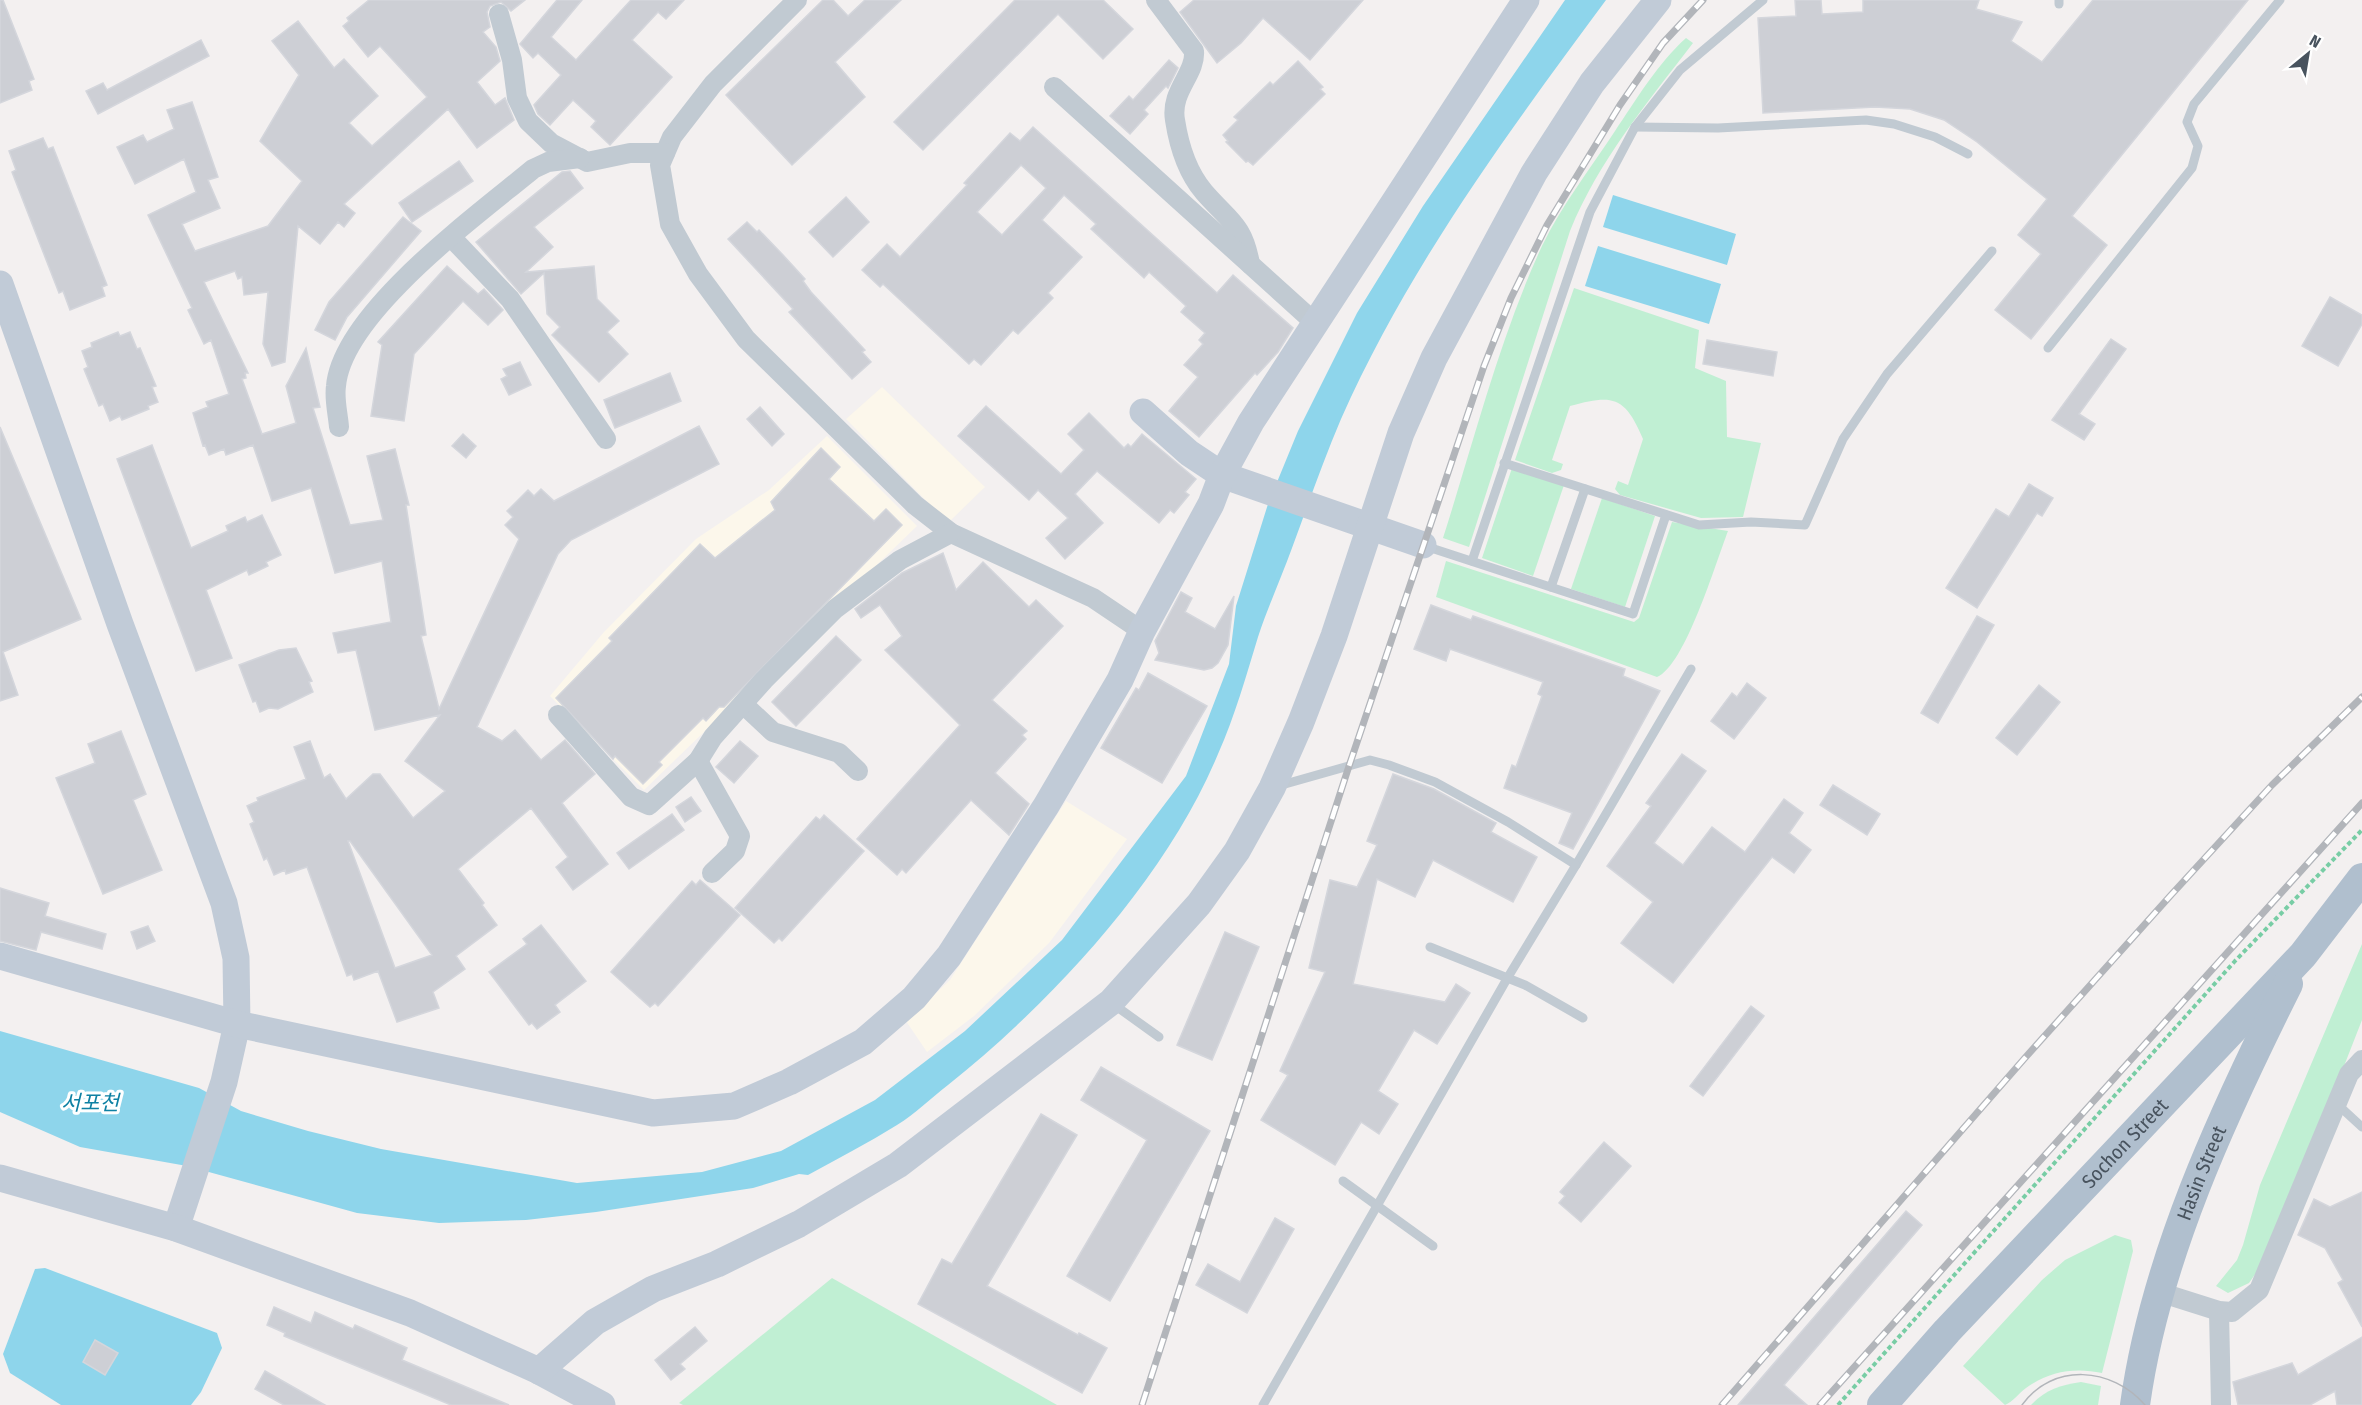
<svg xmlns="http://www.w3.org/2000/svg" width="2362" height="1405" font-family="'Fira Sans Condensed','Noto Sans KR',sans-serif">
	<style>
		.commercial { fill: #fcf7eb }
		.green { fill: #c0efd3 }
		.water { fill: #8ed5eb }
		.building { fill: #cdcfd5; stroke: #d4d6dc; stroke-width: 1.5; fill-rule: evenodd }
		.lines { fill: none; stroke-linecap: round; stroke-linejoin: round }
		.path { stroke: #78cda5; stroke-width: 4; stroke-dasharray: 4.5 3; stroke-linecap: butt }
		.lane { stroke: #c1cad2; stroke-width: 9 }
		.street { stroke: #c1cad2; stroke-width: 20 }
		.secondary { stroke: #c1cbd7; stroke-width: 27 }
		.primary { stroke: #b0bfce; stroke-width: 30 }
		.tram { stroke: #b2b5ba; stroke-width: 1.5 }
		.rail-casing { stroke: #b2b5ba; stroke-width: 7 }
		.rail { stroke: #fff; stroke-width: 4.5; stroke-dasharray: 14; stroke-linecap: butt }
		.labels { text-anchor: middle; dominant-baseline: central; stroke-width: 6; stroke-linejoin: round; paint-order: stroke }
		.street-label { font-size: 20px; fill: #48535e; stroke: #fff }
		.water-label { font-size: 21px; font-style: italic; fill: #0e80a3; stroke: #fff }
	</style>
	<rect width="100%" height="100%" fill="#f3f0f0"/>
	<g class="commercial">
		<polygon points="882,387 985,487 948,523 846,419"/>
		<polygon points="827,436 917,526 644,790 550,696 604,632 696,539 769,490"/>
		<polygon points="1066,801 1127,839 1049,943 974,1016 927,1052 906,1021 950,980"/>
	</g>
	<g class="green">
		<path d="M1686 38 1693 43C1647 103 1599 160 1570 231L1469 547 1443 538C1474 441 1499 339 1542 246 1562 205 1590 169 1615 131 1636 100 1658 63 1686 38Z"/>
		<path d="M1574 288 1699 330 1695 368 1726 381 1727 437 1761 443 1743 517 1701 518 1620 495 1615 489 1618 481 1628 485 1643 439C1625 396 1613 394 1570 406L1552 460 1563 464 1561 470 1552 473 1515 460Z"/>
		<polygon points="1512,468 1564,485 1533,576 1482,558"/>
		<polygon points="1602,498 1655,516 1625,607 1571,589"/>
		<path d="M1672 522 1728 531C1716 562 1685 666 1657 677L1436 597 1446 561 1634 622 1639 618Z"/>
		<polygon points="2362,944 2362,1020 2272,1250 2249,1283 2228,1293 2216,1286 2237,1260 2243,1245 2260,1185"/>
		<path d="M2115 1235 2131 1240 2133 1251 2102 1373C2075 1367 2049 1371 2026 1388 2019 1393 2013 1402 2005 1405L1963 1366 2042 1280 2065 1260Z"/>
		<polygon points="832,1278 1057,1405 683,1405 679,1403"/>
		<path d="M2081 1382 2101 1386 2098 1405H2031C2045 1390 2060 1385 2081 1382Z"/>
	</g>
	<g class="water">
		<path d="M1565 0H1606C1507 134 1409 266 1341 419 1323 461 1308 505 1292 548 1281 578 1268 607 1258 637 1246 676 1235 716 1218 754 1166 879 1053 1001 948 1085 931 1098 915 1114 897 1125 868 1143 837 1159 808 1175L799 1174 753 1188 596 1212 526 1220 439 1223 357 1213 187 1166 80 1147 0 1112V1031L199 1088 241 1111 308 1131 381 1149 577 1183 702 1172 781 1151 875 1100 965 1031 1062 940 1186 776 1229 664 1236 606 1268 504 1298 431 1357 313 1423 206Z"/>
		<polygon points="1613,195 1736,234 1727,265 1603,227"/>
		<polygon points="1598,246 1721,284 1709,324 1585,286"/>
		<polygon points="45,1268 217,1333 222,1348 201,1392 191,1405 61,1405 10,1373 3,1354 35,1269"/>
	</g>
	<g class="building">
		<polygon points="0,0 3,0 34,79 29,81 32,90 0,103"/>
		<path d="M369 0H525L511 11 501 2 490 6 487 12 490 27 483 32 496 47 500 61 477 82 495 105 505 98 514 120 477 148 448 109 344 204 355 213 344 227 338 222 320 244 298 226 285 362 272 366 263 344 268 292 244 295 242 277 238 279 235 271 204 282 248 373H245L246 378 242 379 262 434 296 423 286 386 306 348 320 407 313 408 350 525 383 520 367 456 395 449 409 505H406L426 635 421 636 439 709 519 539 505 525 513 517 507 511 528 490 534 496 541 489 554 501 699 426 719 464 571 540 558 554 477 727 502 741 515 730 541 760 565 740 595 774 562 803 608 864 573 890 556 867 568 857 531 808 458 869 484 903 482 905 497 925 456 956 465 969 433 992 439 1008 397 1022 378 971 354 980 352 974 347 976 307 867 286 874 285 870 274 875 267 858 264 860 250 824 254 822 247 806 258 801 257 798 306 779 294 747 310 741 324 778 330 774 346 799 373 774H380L413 818 445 791 405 761 440 715 375 730 356 650 338 653 333 633 391 622 382 561 335 573 311 488 272 501 253 445 226 455 224 449 209 455 205 445 203 446 193 413 208 407 206 402 229 394 211 340 204 344 188 310 192 308 148 215 196 192 184 159 135 184 117 147 143 135 147 142 174 129 167 110 192 102 218 177 208 180 220 208 182 224 195 251 268 226 302 181 260 141 299 75 272 41 298 21 334 68 344 59 378 96 349 123 372 146 427 97 380 46 368 57 343 26 349 21 347 18ZM348 841H350L432 955 395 968Z"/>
		<polygon points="557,0 582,0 551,37 576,60 631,0 684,0 666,19 658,12 632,40 672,77 610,145 591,127 596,121 573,100 550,125 538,114 534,105 561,75 538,53 533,58 520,44"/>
		<polygon points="823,0 833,0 848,16 865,0 901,0 835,62 865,97 792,165 726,95"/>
		<polygon points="1015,0 1103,0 1133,29 1103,59 1058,14 923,150 894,122"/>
		<polygon points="1194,0 1363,0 1310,60 1263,18 1241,43 1217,63 1180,12"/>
		<polygon points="1795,0 1821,0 1822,14 1863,12 1863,0 1979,0 1976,9 2022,22 2011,41 2042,62 2093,0 2248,0 2072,216 2107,245 2031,339 1995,310 2041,254 2018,235 2047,199 1977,142 1944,120 1910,109 1875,107 1763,113 1758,18 1796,16"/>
		<polygon points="201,40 209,56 98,114 86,91 103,83 107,90"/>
		<polygon points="1169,60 1178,68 1168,88 1166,86 1144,110 1148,114 1130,134 1110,116 1129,96 1133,100"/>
		<polygon points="1298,61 1323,87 1320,89 1325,94 1253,165 1248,161 1246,162 1226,142 1228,141 1223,135 1238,120 1234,117 1270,82 1273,85"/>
		<path d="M1033 127 1217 293 1233 275 1293 328 1278 352 1257 375 1255 373 1199 437 1169 411 1198 377 1184 365 1203 344 1199 340 1205 333 1181 312 1186 306 1149 272 1144 278 1091 229 1096 224 1064 195 1042 220 1082 257 1048 293 1053 298 1018 334 1013 330 981 365 974 359 969 364 883 284 880 287 862 270 887 244 900 257 967 185 964 183 1010 133 1020 141ZM1021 165 1046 188 1002 235 977 212Z"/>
		<polygon points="43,138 48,149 53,147 107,285 102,287 105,296 70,310 63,291 59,293 12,172 16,170 9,151"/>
		<polygon points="459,161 473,181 412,222 399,203"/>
		<polygon points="570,171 583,188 534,227 553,247 526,272 594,266 597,299 619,321 607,332 628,354 599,382 552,335 560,327 547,314 544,273 521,294 476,242 562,172"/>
		<polygon points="846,197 869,222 833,257 809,232"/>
		<polygon points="403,217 421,231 347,317 335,340 315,330 329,302"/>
		<polygon points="747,222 757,232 759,230 783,255 805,279 803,281 811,292 865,350 862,352 871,362 852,379 789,312 793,309 728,239"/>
		<polygon points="447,266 478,294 484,289 503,310 488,325 463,301 414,354 404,421 371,416 382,345 378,342"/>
		<polygon points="2330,297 2362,315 2362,324 2338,366 2302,346"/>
		<polygon points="118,332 120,336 130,332 137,349 140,348 156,386 152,387 158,402 148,406 149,409 122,420 120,416 110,421 103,404 99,406 84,369 88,367 82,351 92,347 91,343"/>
		<polygon points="2111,339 2126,349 2079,414 2095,424 2084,440 2052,420"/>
		<polygon points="1707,340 1777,352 1773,376 1703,364"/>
		<polygon points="520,362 531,385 509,395 501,379 507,376 503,369"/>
		<polygon points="670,373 681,401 615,428 604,400"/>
		<polygon points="986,406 1061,474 1084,450 1068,434 1089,413 1124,448 1128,444 1131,447 1142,434 1196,479 1185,492 1189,495 1174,513 1170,510 1159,523 1097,471 1075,494 1103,523 1065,559 1046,538 1068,518 1038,490 1029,500 958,436"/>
		<polygon points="760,407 784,434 772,446 747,419"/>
		<polygon points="0,427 81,619 3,652 18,695 0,701"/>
		<polygon points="463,434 476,446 466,458 452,446"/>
		<polygon points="152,445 191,548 228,531 226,526 245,517 247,522 262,515 281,555 266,562 268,566 249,575 247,570 206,590 232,658 196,671 117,459"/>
		<polygon points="821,448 840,467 829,479 874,521 886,509 902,525 724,707 719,707 706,721 703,718 659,762 662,765 643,784 615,756 613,759 556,698 612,641 609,638 700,544 715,558 775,510 771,502"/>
		<polygon points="2029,484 2053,498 2042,516 2037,513 1977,608 1946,588 1996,509 2009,517"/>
		<polygon points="943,553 956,590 983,562 1029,607 1036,600 1063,626 992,700 1027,731 1022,735 1026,739 995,773 1029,804 1009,835 971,800 906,873 902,869 897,875 857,839 960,725 885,650 902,636 880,605 861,618 855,609 902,573"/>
		<polygon points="1181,592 1192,598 1185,612 1215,629 1234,596 1228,645 1218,663 1212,668 1204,670 1155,660 1159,653 1155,641"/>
		<polygon points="1431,605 1471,620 1473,616 1625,669 1623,676 1660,691 1573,849 1559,843 1572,813 1504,788 1512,765 1516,767 1542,696 1538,694 1543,682 1450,649 1446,661 1414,649"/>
		<polygon points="1977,616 1994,625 1938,723 1921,713"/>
		<polygon points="836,636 861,660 796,726 772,702"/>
		<polygon points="296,648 312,681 309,682 313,692 278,709 269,708 260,712 256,701 253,702 239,665 279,650"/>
		<polygon points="1148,673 1207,706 1162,783 1101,748 1136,688 1139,690"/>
		<polygon points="1747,683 1766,698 1734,739 1711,721 1732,693 1737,697"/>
		<polygon points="2039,685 2060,702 2017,755 1996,738"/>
		<polygon points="121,731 146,794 133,800 162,870 103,894 56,778 95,763 88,744"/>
		<polygon points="740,741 758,756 734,783 716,767"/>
		<polygon points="1682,754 1706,771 1654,843 1683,865 1712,827 1745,852 1784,799 1803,813 1789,833 1811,850 1794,873 1772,857 1673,983 1621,943 1653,902 1607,866 1651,806 1646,803"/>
		<polygon points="1393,774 1434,789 1496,823 1491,832 1537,857 1513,902 1433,860 1415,897 1377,879 1353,984 1445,1002 1456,984 1470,993 1437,1044 1414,1030 1378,1091 1398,1104 1379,1134 1361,1122 1335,1165 1261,1120 1288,1075 1280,1071 1325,972 1309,968 1330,880 1357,887 1377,845 1367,841"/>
		<polygon points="1833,785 1880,814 1867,835 1820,805"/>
		<polygon points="691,797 701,811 685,822 676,807"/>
		<polygon points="672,814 684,830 629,869 617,853"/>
		<polygon points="824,815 864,851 782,941 779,938 774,943 735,908 816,817 820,820"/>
		<polygon points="700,880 740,915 658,1006 655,1003 650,1007 611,972 692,881 696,885"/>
		<polygon points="0,888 49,903 45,916 106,934 102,949 41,932 36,950 0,941"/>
		<polygon points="541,925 586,981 555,1005 560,1012 537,1029 532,1023 529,1025 489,972 527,944 523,939"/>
		<polygon points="148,926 155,941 137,949 131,932"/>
		<polygon points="1225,932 1259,947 1212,1060 1177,1045"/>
		<polygon points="1751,1006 1764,1016 1703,1096 1690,1086"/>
		<polygon points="1101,1067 1210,1131 1110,1301 1067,1276 1147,1140 1081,1100"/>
		<polygon points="1041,1114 1077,1135 987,1286 1078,1335 1079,1333 1107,1348 1082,1393 918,1304 942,1259 952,1264"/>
		<polygon points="1604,1142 1631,1166 1581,1222 1559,1203 1565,1196 1560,1192"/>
		<polygon points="2362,1192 2362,1327 2338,1283 2343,1280 2325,1248 2298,1235 2314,1199 2330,1207"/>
		<polygon points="1906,1211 1922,1225 1784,1385 1807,1405 1738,1405"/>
		<polygon points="1275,1218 1294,1229 1247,1313 1196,1285 1208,1264 1240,1282"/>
		<polygon points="274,1307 311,1323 315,1312 353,1329 355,1325 407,1348 402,1360 509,1405 451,1405 284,1336 285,1333 267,1325"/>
		<polygon points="695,1327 707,1341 680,1364 685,1369 671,1380 655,1360"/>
		<polygon points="2362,1337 2362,1405 2337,1405 2335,1391 2310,1405 2238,1405 2233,1382 2292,1363 2298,1375"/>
		<polygon points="95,1340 118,1353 105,1375 83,1362"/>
		<polygon points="265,1371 325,1405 284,1405 255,1389"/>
	</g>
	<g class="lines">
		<polyline class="path" points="1838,1405 2235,961 2362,830"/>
		<g class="lane">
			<polyline points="2059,4 2059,0"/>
			<polyline points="1635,127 1718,128 1866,120 1894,124 1935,137 1968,154"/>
			<polyline points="2048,348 2192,168 2198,146 2187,122 2194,104 2280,0"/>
			<polyline points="1504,463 1699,525 1751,522 1805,525 1843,439 1887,374 1992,251"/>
			<polyline points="1425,546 1633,614 1666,515"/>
			<polyline points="1472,561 1590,212 1635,127 1680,70 1763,0"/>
			<polyline points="1551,587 1585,489"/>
			<polyline points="1278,786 1370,760 1389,765 1435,782 1508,822 1576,865 1691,669"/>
			<polyline points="1430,947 1525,985 1583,1018"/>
			<polyline points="1113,1004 1159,1037"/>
			<polyline points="2337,1104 2362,1127"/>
			<polyline points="1343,1181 1433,1246"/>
			<polyline points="1263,1405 1508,977 1576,865"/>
		</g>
		<g class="street">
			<polyline points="797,0 713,84 672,137 660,165 670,224 698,274 746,339 915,505 951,533 1093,598 1142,631"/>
			<path d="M1156 0 1194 51C1196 74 1170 91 1175 120 1179 146 1187 172 1204 192 1229 221 1243 224 1250 264"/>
			<polyline points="499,14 512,60 517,98 528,121 551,143 587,162 630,153 665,153"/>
			<polyline points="1054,87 1314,322"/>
			<polyline points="451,237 510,299 606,439"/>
			<path d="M339 427C338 414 334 399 336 386 342 313 479 214 533 169L548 162 580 158"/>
			<polyline points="743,704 773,732 839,753 858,771"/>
			<polyline points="558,715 631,797 649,805 698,761 713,737 764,680 835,609 900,560 951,533"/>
			<polyline points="698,761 740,836 735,851 712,873"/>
			<polyline points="2159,1292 2219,1311 2232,1312 2259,1290 2349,1074 2362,1060"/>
			<polyline points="2219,1311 2221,1405"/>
		</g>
		<g class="secondary">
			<polyline points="0,284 120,624 224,903 236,958 237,1024 224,1082 176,1228"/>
			<polyline points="1143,412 1189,453 1222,475 1423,545"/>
			<polyline points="0,956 237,1024 653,1113 734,1106 789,1082 863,1042 914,998 949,956 1046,806 1120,680 1142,631 1211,504 1222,475 1251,422 1526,0"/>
			<polyline points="0,1178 176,1228 410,1313 539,1371 602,1405"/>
			<polyline points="539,1371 595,1322 653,1289 717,1264 799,1224 898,1165 1111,1002 1199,904 1237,851 1272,788 1301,722 1334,636 1401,433 1434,358 1534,173 1592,83 1658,0"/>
		</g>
		<g class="primary">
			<path id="s1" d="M1882 1405 1947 1331 2303 955 2362 878"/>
			<path id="s2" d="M2135 1405C2155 1259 2223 1114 2288 984"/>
		</g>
		<path class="tram" d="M2022 1405C2053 1362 2112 1367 2145 1405"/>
		<g class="rail-casing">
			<g id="rail">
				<polyline points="1142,1405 1349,766 1484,366 1511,298 1547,225 1620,105 1663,43 1703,0"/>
				<polyline points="1722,1405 2024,1059 2171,895 2272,785 2362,697"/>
				<polyline points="1820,1405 2362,803"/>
			</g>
		</g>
		<use href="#rail" class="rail"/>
	</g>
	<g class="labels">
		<g class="street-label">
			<text stroke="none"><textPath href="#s1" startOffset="357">Sochon Street</textPath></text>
			<text stroke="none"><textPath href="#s2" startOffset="242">Hasin Street</textPath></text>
		</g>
		<g class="water-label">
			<text x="90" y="1103">서포천</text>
		</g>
	</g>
	<g transform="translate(2308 54) rotate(30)" stroke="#ffffff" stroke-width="4.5" paint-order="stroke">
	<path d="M0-4.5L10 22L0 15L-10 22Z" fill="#48535e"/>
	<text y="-9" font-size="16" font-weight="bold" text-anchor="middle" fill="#48535e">N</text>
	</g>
</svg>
